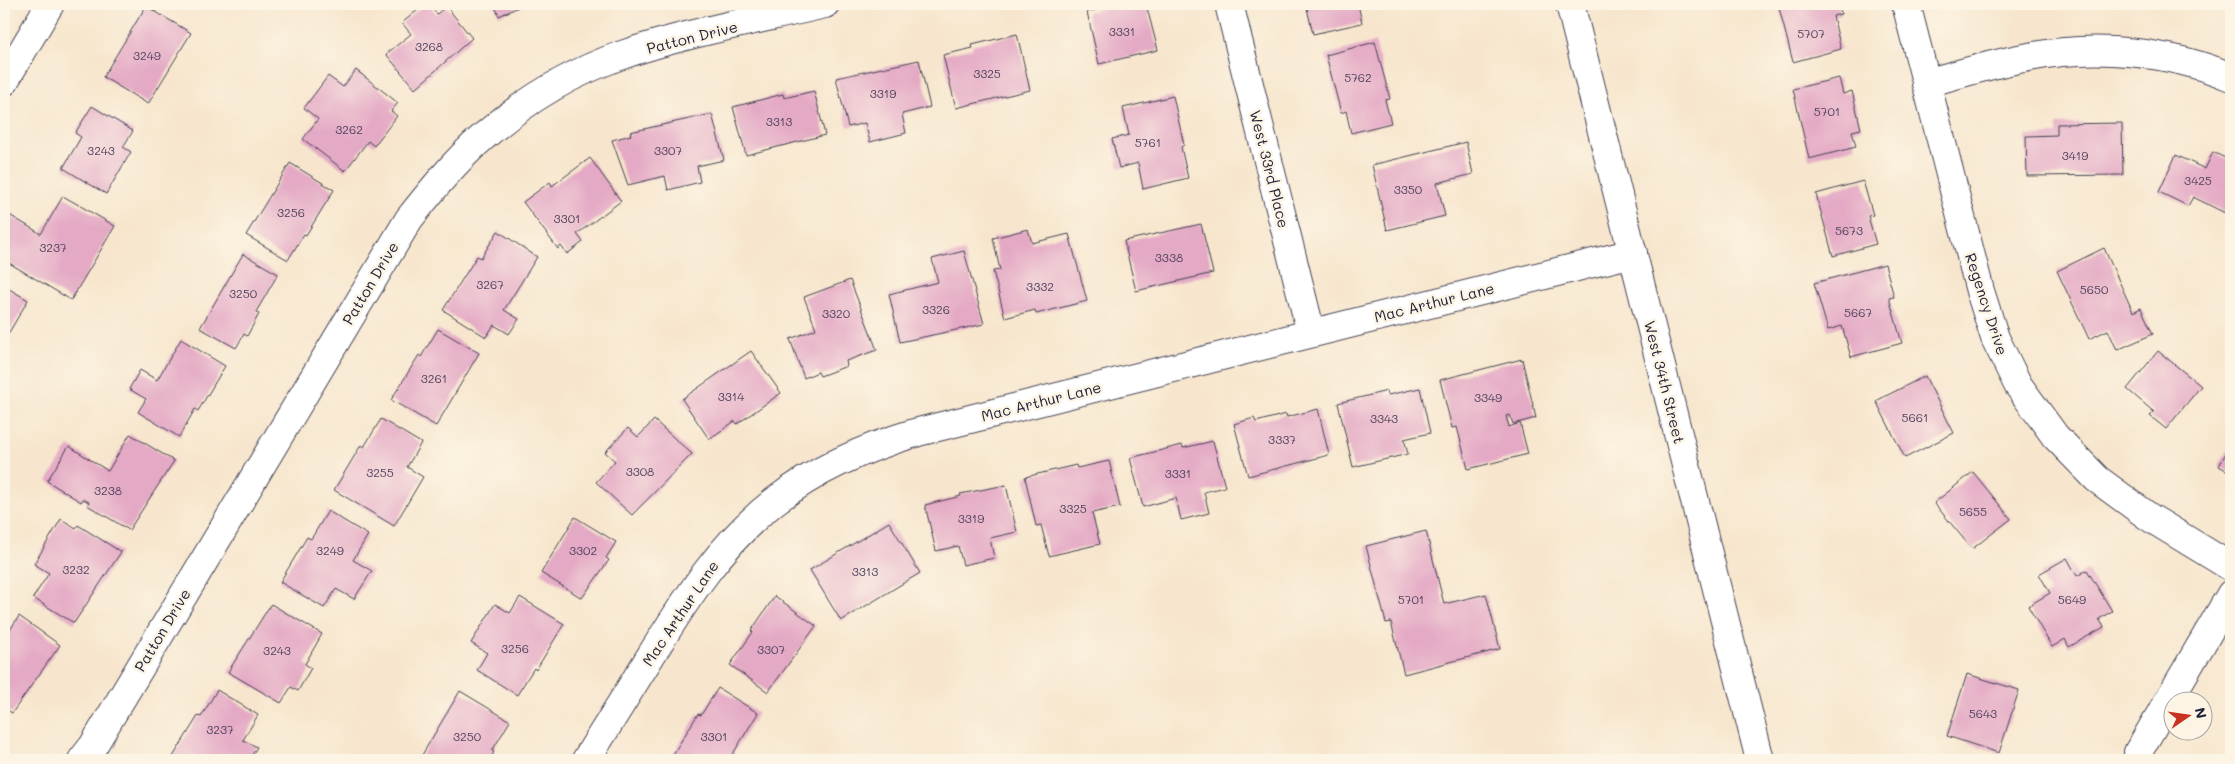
<svg xmlns="http://www.w3.org/2000/svg" width="2235" height="764" font-family="Mali,sans-serif">
	<style>
		.building { fill: #e4a9c5 }
		.lines { fill: none; stroke-linecap: round; stroke-linejoin: round }
		.minor-casing { stroke: #423f51; stroke-width: 30 }
		.minor { stroke: #fff; stroke-width: 28 }
		.labels { text-anchor: middle; dominant-baseline: central; stroke-width: 5; stroke-linejoin: round; paint-order: stroke }
		.number-label { font-size: 12px; fill: #52445e }
		.street-label { font-size: 15px; fill: #22223b; stroke: #fcf5e5 }
	</style>
	<rect width="100%" height="100%" fill="#fcf5e5"/>
	<filter id="ink" filterUnits="userSpaceOnUse"><feTurbulence type="fractalNoise" baseFrequency=".02" numOctaves="2"/><feDisplacementMap in="SourceGraphic" scale="10" xChannelSelector="R" yChannelSelector="G"/><feConvolveMatrix kernelMatrix="1 2 1 2 8 2 1 2 1" color-interpolation-filters="sRGB"/></filter>
	<filter id="wash" filterUnits="userSpaceOnUse"><feTurbulence type="fractalNoise" baseFrequency=".0096" numOctaves="4" result="noise"/><feDisplacementMap in="SourceGraphic" scale="20" xChannelSelector="R" yChannelSelector="G"/><feGaussianBlur stdDeviation="1.12" result="paint"/><feColorMatrix in="noise" values="0 0 0 0 0 0 0 0 0 0 0 0 0 0 0 0 0 1.4 0 .05"/><feComposite in="paint" operator="in"/></filter>
	<g filter="url(#wash)">
		<rect width="100%" height="100%" fill="#f7e6cd"/>
		<g id="blocks">
			<g class="building">
				<polygon points="425,4 428,4 437,14 446,6 472,38 415,89 386,54 411,34 402,23"/>
				<polygon points="494,4 525,4 499,16"/>
				<polygon points="1131,4 1146,4 1158,50 1099,64 1087,12 1116,5 1117,7"/>
				<polygon points="1306,4 1358,4 1362,23 1313,34"/>
				<polygon points="1778,4 1838,4 1841,14 1833,16 1841,49 1793,62"/>
				<polygon points="146,6 191,33 148,104 103,77"/>
				<polygon points="1017,34 1030,90 956,108 943,55 973,48 972,45"/>
				<polygon points="1375,42 1390,99 1385,100 1391,123 1351,133 1346,111 1341,113 1326,55"/>
				<polygon points="919,60 930,107 902,114 906,133 870,142 865,123 848,127 836,78"/>
				<polygon points="356,70 398,103 391,111 397,116 374,146 368,141 345,171 303,139 318,119 304,108 328,76 343,87"/>
				<polygon points="1839,78 1843,94 1852,91 1861,129 1852,131 1856,147 1809,159 1793,89"/>
				<polygon points="814,91 825,135 746,155 733,107 783,94 784,98"/>
				<polygon points="1173,96 1184,145 1181,147 1188,178 1143,189 1138,163 1119,168 1112,139 1129,135 1123,108"/>
				<polygon points="92,106 133,131 123,147 131,152 106,194 63,168 81,137 75,133"/>
				<polygon points="712,114 724,160 697,166 700,182 668,190 665,176 628,185 612,140 631,135 630,132"/>
				<polygon points="2122,123 2123,175 2027,176 2026,136 2057,135 2057,124"/>
				<polygon points="1466,142 1473,174 1437,183 1445,216 1387,230 1372,165"/>
				<polygon points="2213,152 2231,161 2231,216 2193,197 2188,206 2159,192 2176,155 2205,169"/>
				<polygon points="590,158 621,201 577,234 583,242 567,254 561,246 558,249 523,202 550,182 552,186"/>
				<polygon points="290,163 334,190 306,235 304,234 288,260 246,235"/>
				<polygon points="1863,181 1873,215 1868,216 1876,244 1833,256 1816,194"/>
				<polygon points="63,196 115,226 71,300 4,260 4,222 8,214 41,234"/>
				<polygon points="1201,224 1213,273 1136,291 1124,241"/>
				<polygon points="1028,229 1032,243 1069,234 1087,301 1036,314 1035,310 1005,318 993,271 1000,270 993,238"/>
				<polygon points="498,231 537,257 504,310 519,319 509,334 494,325 486,337 443,310 477,256 481,258"/>
				<polygon points="2104,248 2133,312 2141,308 2153,334 2117,350 2108,330 2089,339 2057,271"/>
				<polygon points="964,251 984,324 900,342 889,294 938,282 932,259"/>
				<polygon points="243,254 278,274 256,312 259,314 247,336 244,334 236,348 200,328"/>
				<polygon points="1885,264 1894,297 1889,298 1902,343 1851,357 1842,326 1828,330 1814,283"/>
				<polygon points="850,280 877,350 846,361 847,366 820,376 818,372 804,378 790,339 816,329 804,297"/>
				<polygon points="4,286 28,300 4,341"/>
				<polygon points="438,329 479,353 436,426 391,400 419,355 421,357"/>
				<polygon points="181,339 225,366 198,411 195,409 179,437 138,412 146,399 129,389 140,370 157,380"/>
				<polygon points="751,351 781,393 737,424 735,421 709,439 682,399"/>
				<polygon points="2158,351 2201,386 2166,429 2150,416 2154,412 2127,389"/>
				<polygon points="1522,359 1536,418 1513,424 1510,415 1506,416 1509,427 1520,423 1528,454 1468,469 1457,427 1452,428 1440,380"/>
				<polygon points="1925,376 1954,433 1905,458 1876,401"/>
				<polygon points="1420,388 1430,433 1404,439 1408,454 1353,467 1338,403 1387,391 1388,395"/>
				<polygon points="1318,409 1329,455 1248,476 1234,424 1254,418 1256,422 1286,414 1287,417"/>
				<polygon points="381,419 421,443 407,467 423,477 394,526 334,490 361,445 364,447"/>
				<polygon points="654,420 692,454 632,515 596,482 615,461 605,452 628,428 638,437"/>
				<polygon points="130,434 174,461 129,530 87,505 89,502 83,499 81,502 47,481 69,446 108,471"/>
				<polygon points="1213,441 1225,487 1204,492 1209,513 1181,520 1176,498 1143,507 1130,458 1182,445 1183,448"/>
				<polygon points="2231,444 2231,473 2219,466"/>
				<polygon points="1109,461 1120,507 1092,513 1100,544 1049,556 1041,525 1036,526 1025,477 1076,465 1077,468"/>
				<polygon points="1973,472 2011,519 1972,549 1934,503"/>
				<polygon points="1006,485 1017,532 990,538 994,558 963,565 958,546 936,551 925,505 961,496 960,494"/>
				<polygon points="328,511 368,535 353,560 372,571 354,599 336,589 324,608 280,582 307,537 311,539"/>
				<polygon points="575,517 616,542 606,558 609,560 582,598 541,573"/>
				<polygon points="61,519 76,528 78,525 121,552 74,623 33,598 49,573 34,564"/>
				<polygon points="889,522 920,573 841,621 810,570"/>
				<polygon points="1426,531 1444,604 1486,594 1500,649 1404,674 1391,622 1386,623 1366,546"/>
				<polygon points="2067,558 2077,576 2087,570 2112,611 2099,619 2104,627 2069,647 2065,639 2052,647 2028,606 2050,593 2039,574"/>
				<polygon points="775,596 816,626 768,692 730,665 753,632 751,631"/>
				<polygon points="520,597 564,624 536,670 534,668 517,695 477,670 487,653 471,643 495,604 510,613"/>
				<polygon points="271,604 322,634 305,664 311,668 298,691 291,687 281,703 228,672"/>
				<polygon points="19,616 60,645 12,713 4,708 4,639"/>
				<polygon points="1967,674 2019,690 1999,753 1947,736"/>
				<polygon points="718,688 758,713 731,757 736,760 670,759 698,714 701,715"/>
				<polygon points="217,690 258,715 243,740 257,747 249,760 171,760 198,716 201,717"/>
				<polygon points="460,691 510,721 492,751 494,752 490,760 419,760"/>
			</g>
		</g>
	</g>
	<g filter="url(#ink)">
		<use href="#blocks" fill-opacity="0" stroke="#423f51" stroke-width="1"/>
		<g class="lines">
			<g class="minor-casing">
				<g id="minor">
					<polyline points="1229,4 1311,333"/>
					<polyline points="1570,4 1760,760"/>
					<polyline points="1906,4 1980,291 1995,338 2018,385 2055,436 2097,479 2149,517 2231,567"/>
					<polyline points="4,82 50,4"/>
					<path d="M1926 83C1960 74 1994 63 2029 57 2095 44 2169 51 2231 77"/>
					<polyline points="2138,752 2231,594"/>
					<path d="M82 760 93 746 409 219C432 190 455 161 483 137 522 103 569 74 619 56 685 33 757 20 825 4"/>
					<path d="M586 760C607 726 629 691 650 657 686 599 721 543 775 501 818 468 867 447 918 432L1633 253"/>
				</g>
			</g>
			<use href="#minor" class="minor"/>
		</g>
	</g>
	<g class="labels">
		<g class="number-label">
			<text x="1122" y="31">3331</text>
			<text x="1811" y="33">5707</text>
			<text x="429" y="46">3268</text>
			<text x="147" y="55">3249</text>
			<text x="987" y="73">3325</text>
			<text x="1358" y="77">5762</text>
			<text x="883" y="93">3319</text>
			<text x="1827" y="111">5701</text>
			<text x="779" y="121">3313</text>
			<text x="349" y="129">3262</text>
			<text x="1148" y="142">5761</text>
			<text x="101" y="150">3243</text>
			<text x="668" y="150">3307</text>
			<text x="2075" y="155">3419</text>
			<text x="2198" y="180">3425</text>
			<text x="1408" y="189">3350</text>
			<text x="291" y="212">3256</text>
			<text x="567" y="218">3301</text>
			<text x="1849" y="230">5673</text>
			<text x="53" y="247">3237</text>
			<text x="1169" y="257">3338</text>
			<text x="490" y="284">3267</text>
			<text x="1040" y="286">3332</text>
			<text x="2094" y="289">5650</text>
			<text x="243" y="293">3250</text>
			<text x="936" y="309">3326</text>
			<text x="1858" y="312">5667</text>
			<text x="836" y="313">3320</text>
			<text x="434" y="378">3261</text>
			<text x="731" y="396">3314</text>
			<text x="1488" y="397">3349</text>
			<text x="1915" y="417">5661</text>
			<text x="1384" y="418">3343</text>
			<text x="1282" y="439">3337</text>
			<text x="640" y="471">3308</text>
			<text x="380" y="472">3255</text>
			<text x="1178" y="473">3331</text>
			<text x="108" y="490">3238</text>
			<text x="1073" y="508">3325</text>
			<text x="1973" y="511">5655</text>
			<text x="971" y="518">3319</text>
			<text x="330" y="550">3249</text>
			<text x="583" y="550">3302</text>
			<text x="76" y="569">3232</text>
			<text x="865" y="571">3313</text>
			<text x="1411" y="599">5701</text>
			<text x="2072" y="599">5649</text>
			<text x="515" y="648">3256</text>
			<text x="771" y="649">3307</text>
			<text x="277" y="650">3243</text>
			<text x="1983" y="713">5643</text>
			<text x="220" y="729">3237</text>
			<text x="467" y="736">3250</text>
			<text x="714" y="736">3301</text>
		</g>
		<g class="street-label">
			<text transform="translate(692 37) rotate(-14)">Patton Drive</text>
			<text transform="translate(1270 169) rotate(76)">West 33rd Place</text>
			<text transform="translate(370 283) rotate(-59)">Patton Drive</text>
			<text transform="translate(1434 302) rotate(-14)">Mac Arthur Lane</text>
			<text transform="translate(1987 304) rotate(72)">Regency Drive</text>
			<text transform="translate(1665 382) rotate(76)">West 34th Street</text>
			<text transform="translate(1041 401) rotate(-14)">Mac Arthur Lane</text>
			<text transform="translate(680 613) rotate(-56)">Mac Arthur Lane</text>
			<text transform="translate(162 630) rotate(-59)">Patton Drive</text>
		</g>
	</g>
	<rect width="2235" height="764" fill="none" stroke="#fcf5e5" stroke-width="20"/>
	<g transform="translate(2188 716) rotate(77)"><circle r="24" fill="#fcf5e5" stroke="#a5a1a1"/>
	<path d="M0-4L9 19L0 12L-9 19Z" fill="#c8321e"/>
	<text y="-8" font-size="14" font-weight="bold" text-anchor="middle" fill="#22223b">N</text>
	</g>
</svg>
